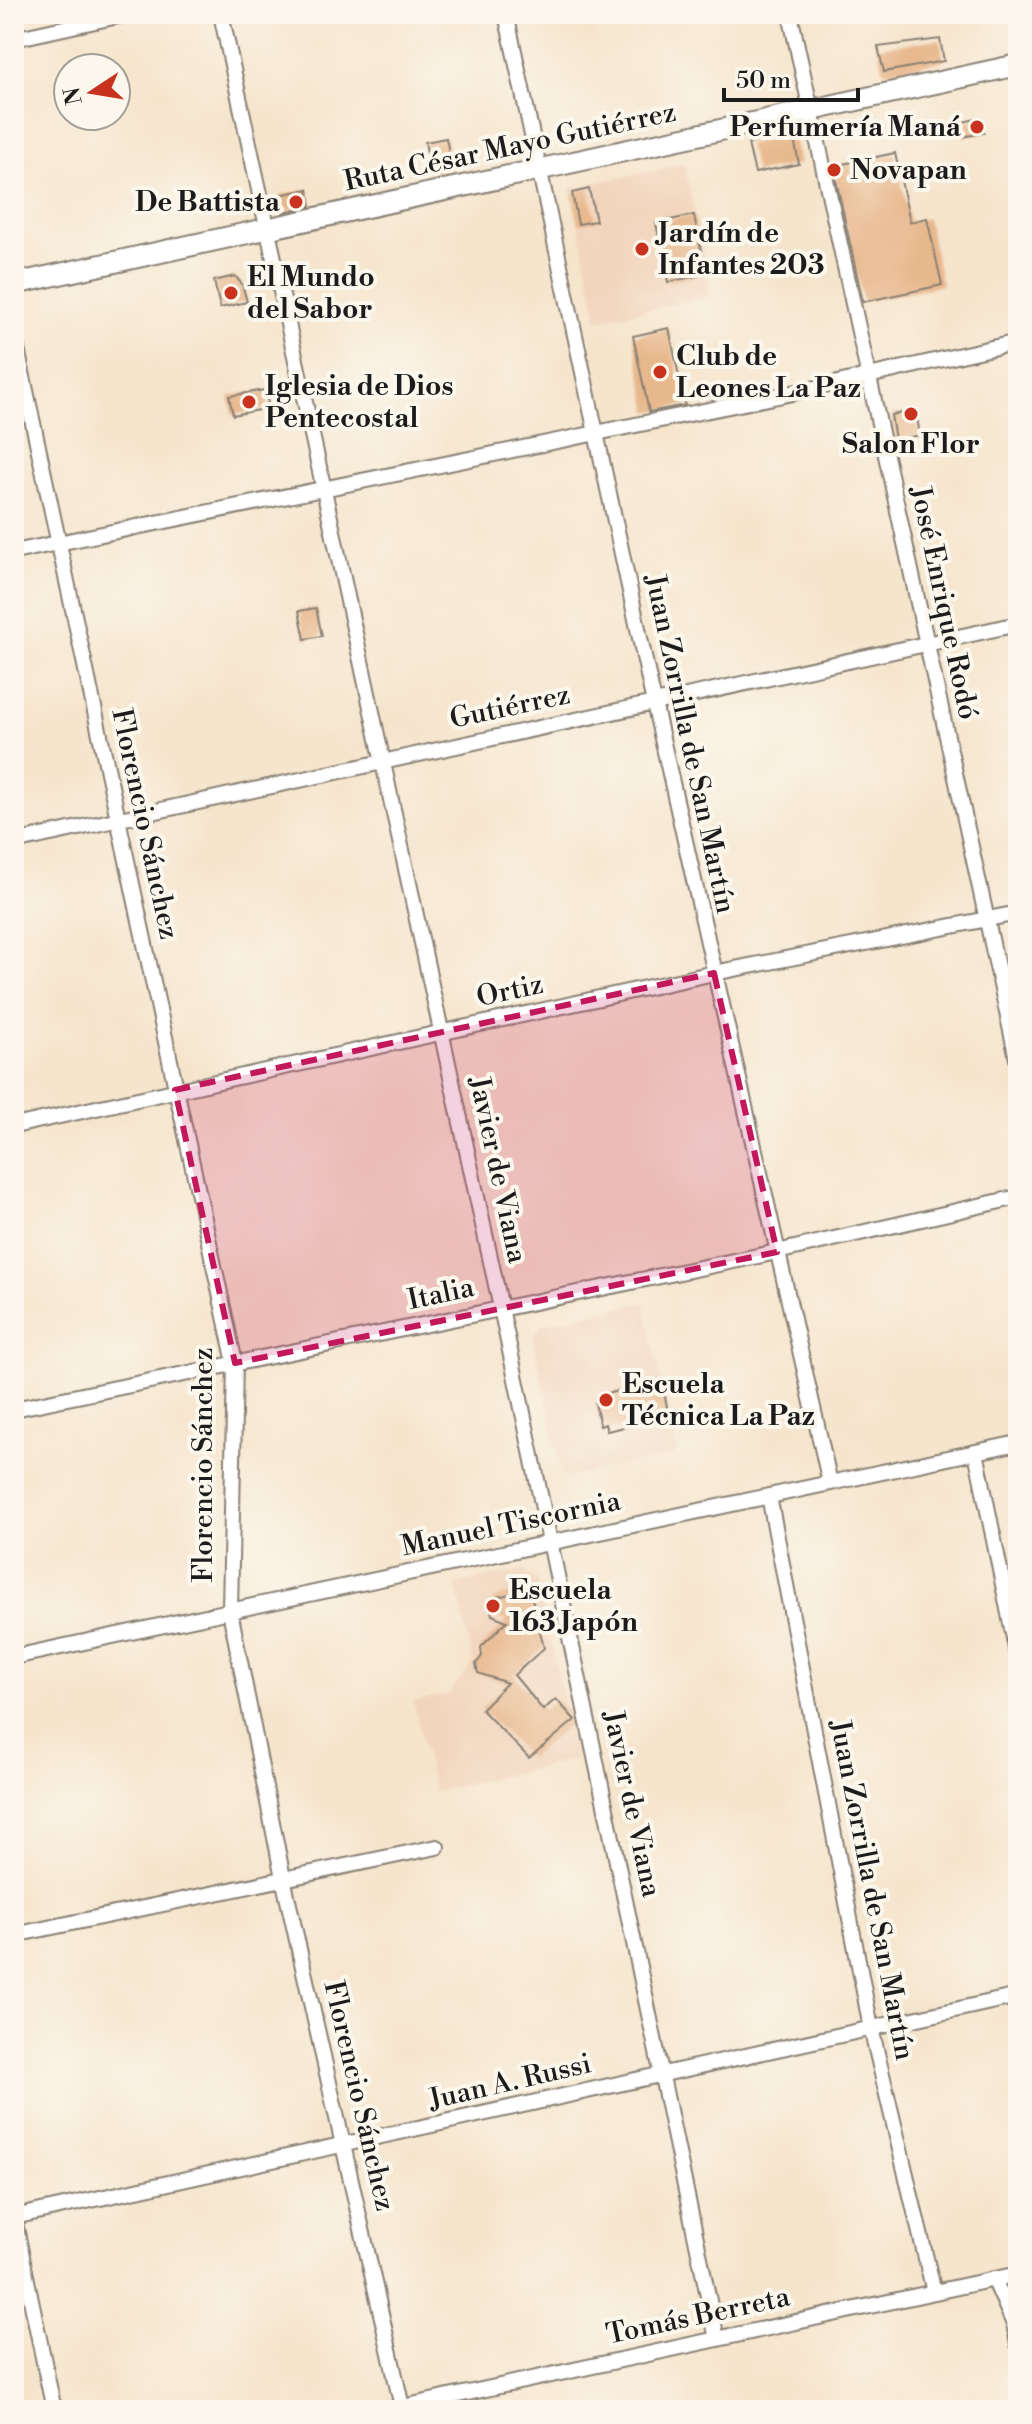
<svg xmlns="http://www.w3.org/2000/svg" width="1032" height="2424" font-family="'Libre Bodoni',serif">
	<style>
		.built { fill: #f2d5bd }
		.building { fill: #e8b88d }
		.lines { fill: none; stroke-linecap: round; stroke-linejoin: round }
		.street-casing { stroke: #898074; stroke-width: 18 }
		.secondary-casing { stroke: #898074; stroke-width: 24 }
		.street { stroke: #fff; stroke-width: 14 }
		.secondary { stroke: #fff; stroke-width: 20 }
		.marked { fill: #c2185b; fill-opacity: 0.2; stroke: #c2185b; stroke-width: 6; stroke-dasharray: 16 10; stroke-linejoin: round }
		.poi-dot { fill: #c8321e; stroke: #fbf7ec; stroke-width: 3 }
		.labels { text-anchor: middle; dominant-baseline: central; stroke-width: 8; stroke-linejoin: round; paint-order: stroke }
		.poi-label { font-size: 28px; font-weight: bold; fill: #1c1c1c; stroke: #fbf7ec; text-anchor: start }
		.street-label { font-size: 28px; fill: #1c1c1c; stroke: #fbf7ec }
	</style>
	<rect width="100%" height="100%" fill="#fbf7ec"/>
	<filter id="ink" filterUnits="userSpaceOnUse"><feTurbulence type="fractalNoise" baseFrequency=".0125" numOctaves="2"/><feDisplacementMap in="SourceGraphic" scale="16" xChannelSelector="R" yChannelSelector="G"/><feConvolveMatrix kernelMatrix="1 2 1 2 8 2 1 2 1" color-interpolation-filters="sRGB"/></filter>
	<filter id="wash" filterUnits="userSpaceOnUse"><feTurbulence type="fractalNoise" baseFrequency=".006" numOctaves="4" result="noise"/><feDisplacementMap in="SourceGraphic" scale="32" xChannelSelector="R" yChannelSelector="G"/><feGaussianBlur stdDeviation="1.8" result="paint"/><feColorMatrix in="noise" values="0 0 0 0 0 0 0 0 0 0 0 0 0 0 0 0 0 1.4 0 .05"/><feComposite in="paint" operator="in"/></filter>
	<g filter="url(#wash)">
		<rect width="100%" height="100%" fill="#f6e5cd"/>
		<g class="built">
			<polygon points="684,164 711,296 598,320 571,188"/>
			<polygon points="644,1302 677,1454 563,1478 533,1338 542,1324"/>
			<polygon points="522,1570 537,1580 566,1710 575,1720 569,1724 577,1759 434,1792 413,1702 448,1694 473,1663 456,1585"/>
		</g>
		<g id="blocks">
			<g class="building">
				<polygon points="940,39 944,61 884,72 878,47"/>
				<polygon points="981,118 984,133 961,137 958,123"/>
				<polygon points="793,134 799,164 755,173 748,144"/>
				<polygon points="446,138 453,173 432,177 425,142"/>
				<polygon points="895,153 910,222 927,218 942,285 863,302 833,166"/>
				<polygon points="308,189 311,206 283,212 279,195"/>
				<polygon points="589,189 596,221 578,224 572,193"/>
				<polygon points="694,215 706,274 668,282 656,223"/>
				<polygon points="235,276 242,284 247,302 220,308 214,281"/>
				<polygon points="669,328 685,405 649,412 633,336"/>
				<polygon points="265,390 269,408 233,415 229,396"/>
				<polygon points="916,411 920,435 895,440 891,415"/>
				<polygon points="316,608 322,636 305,639 299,611"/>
				<polygon points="662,1382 669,1417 607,1431 605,1424 600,1426 595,1403 602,1402 600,1395"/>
				<polygon points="530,1590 544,1648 514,1675 543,1710 556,1699 575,1720 529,1758 481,1709 507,1683 478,1673 476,1664 482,1656 481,1647 507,1621 492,1615 490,1605 497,1597"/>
			</g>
		</g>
	</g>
	<g filter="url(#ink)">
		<use href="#blocks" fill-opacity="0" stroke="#898074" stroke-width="2"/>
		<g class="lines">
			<g class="street-casing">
				<g id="street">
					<polyline points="221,14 501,1308 717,2339"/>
					<polyline points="506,14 654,703 830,1483"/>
					<polyline points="790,14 1018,1063"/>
					<polyline points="14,39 127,14"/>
					<polyline points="14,335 235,1363 230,1611 283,1878 402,2407"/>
					<polyline points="14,552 807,390 1018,342"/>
					<polyline points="14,842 1018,624"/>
					<polyline points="14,1126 714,973 1018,913"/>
					<polyline points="14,1409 777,1252 1018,1197"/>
					<polyline points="976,1452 1018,1658"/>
					<polyline points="769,1496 871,2028 934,2292"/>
					<polyline points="14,1657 1018,1443"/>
					<polyline points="14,1935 437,1847"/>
					<polyline points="14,2217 1018,1996"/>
					<polyline points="14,2218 54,2410"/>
					<polyline points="994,2279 1014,2324 1018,2344"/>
					<polyline points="389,2410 1018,2274"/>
				</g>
			</g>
			<g class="secondary-casing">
				<polyline id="secondary" points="14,284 1018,65"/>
			</g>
			<use href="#street" class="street"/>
			<use href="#secondary" class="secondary"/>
		</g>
	</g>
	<path class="marked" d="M714 973 777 1252 235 1363 175 1090Z"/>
	<g class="poi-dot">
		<circle cx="977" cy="127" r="8"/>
		<circle cx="834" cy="170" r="8"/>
		<circle cx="296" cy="202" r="8"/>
		<circle cx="642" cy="249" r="8"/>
		<circle cx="231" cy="293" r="8"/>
		<circle cx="660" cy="372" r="8"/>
		<circle cx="249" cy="402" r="8"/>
		<circle cx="911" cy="414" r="8"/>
		<circle cx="606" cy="1400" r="8"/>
		<circle cx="493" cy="1606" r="8"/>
	</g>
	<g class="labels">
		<g class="poi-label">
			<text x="961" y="127" text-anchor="end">Perfumería Maná</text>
			<text x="850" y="170">Novapan</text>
			<text x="280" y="202" text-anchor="end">De Battista</text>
			<text x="658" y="233">Jardín de<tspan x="658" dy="32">Infantes 203</tspan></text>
			<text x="247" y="277">El Mundo<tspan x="247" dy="32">del Sabor</tspan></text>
			<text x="676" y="356">Club de<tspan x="676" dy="32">Leones La Paz</tspan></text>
			<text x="265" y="386">Iglesia de Dios<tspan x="265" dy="32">Pentecostal</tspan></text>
			<text x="911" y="444" text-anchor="middle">Salon Flor</text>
			<text x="622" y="1384">Escuela<tspan x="622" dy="32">Técnica La Paz</tspan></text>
			<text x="509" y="1590">Escuela<tspan x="509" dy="32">163 Japón</tspan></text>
		</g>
		<g class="street-label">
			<text transform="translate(510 147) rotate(-12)">Ruta César Mayo Gutiérrez</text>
			<text transform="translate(944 603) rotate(78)">José Enrique Rodó</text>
			<text transform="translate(510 707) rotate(-12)">Gutiérrez</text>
			<text transform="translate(690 744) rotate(78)">Juan Zorrilla de San Martín</text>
			<text transform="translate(145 824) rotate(78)">Florencio Sánchez</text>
			<text transform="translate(510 991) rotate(-12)">Ortiz</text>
			<text transform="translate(498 1170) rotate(78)">Javier de Viana</text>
			<text transform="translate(441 1294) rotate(-12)">Italia</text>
			<text transform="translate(203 1465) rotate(-90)">Florencio Sánchez</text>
			<text transform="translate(511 1524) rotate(-12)">Manuel Tiscornia</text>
			<text transform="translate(632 1804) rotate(78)">Javier de Viana</text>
			<text transform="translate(872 1890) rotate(79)">Juan Zorrilla de San Martín</text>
			<text transform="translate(510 2082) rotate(-13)">Juan A. Russi</text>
			<text transform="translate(359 2096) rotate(77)">Florencio Sánchez</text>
			<text transform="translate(698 2316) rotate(-12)">Tomás Berreta</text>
		</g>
	</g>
	<rect width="1032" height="2424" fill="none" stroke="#fbf7ec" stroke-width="48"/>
	<g transform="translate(92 92) rotate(258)"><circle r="38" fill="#fbf7ec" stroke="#a29f99" stroke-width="2"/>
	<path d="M0-6L14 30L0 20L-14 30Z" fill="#c8321e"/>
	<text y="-12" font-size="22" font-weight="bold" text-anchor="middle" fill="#1c1c1c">N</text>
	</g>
	<path d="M724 88v12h134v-12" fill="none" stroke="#1c1c1c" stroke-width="4"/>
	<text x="736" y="88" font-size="24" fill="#1c1c1c" stroke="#fbf7ec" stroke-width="6" paint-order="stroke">50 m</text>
</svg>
